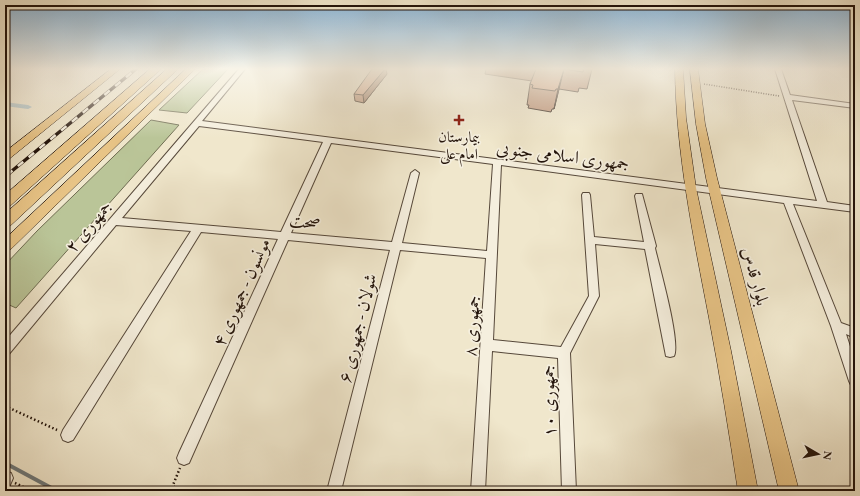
<svg xmlns="http://www.w3.org/2000/svg" width="860" height="496" font-family="'EB Garamond',Amiri,serif">
	<style>
		.green { fill: #bac598; stroke: #6e6c51 }
		.lines { fill: none; stroke-linecap: round; stroke-linejoin: round }
		.stream { stroke: #6e787a; stroke-width: 4 }
		.canal { fill: #a1bcc4; fill-rule: evenodd }
		.minor-casing { stroke: #56483a; stroke-width: 2 }
		.major-casing { stroke: #22130a; stroke-width: 1 }
		.highway-casing { stroke: #22130a; stroke-width: 1 }
		.path-far1 { stroke: #22130a; stroke-width: 1.5; stroke-dasharray: 1 1.5; stroke-linecap: butt }
		.path { stroke: #22130a; stroke-width: 2.5; stroke-dasharray: 1.5 2.5; stroke-linecap: butt }
		.minor { fill: #f5efde; fill-rule: evenodd }
		.major { fill: #e8c486; fill-rule: evenodd }
		.highway { fill: #e8c486; fill-rule: evenodd }
		.rail-far1-casing { stroke: #22130a; stroke-width: 3.5 }
		.rail-casing { stroke: #22130a; stroke-width: 4.5 }
		.rail-far1 { stroke: #f5efde; stroke-width: 2.5; stroke-dasharray: 7; stroke-linecap: butt }
		.rail { stroke: #f5efde; stroke-width: 3; stroke-dasharray: 9; stroke-linecap: butt }
		.wall { fill: #bb8d72; stroke: #22130a }
		.shaded-wall { fill: #99735d; stroke: #22130a }
		.building { fill: #daa485; stroke: #22130a }
		.poi-dot { fill: #8f2418; stroke: #f5efde; stroke-width: 1.5 }
		.labels { text-anchor: middle; dominant-baseline: central; stroke-width: 3.5; stroke-linejoin: round; paint-order: stroke }
		.far-poi-label { font-size: 15px; fill: #22130a; stroke: #f5efde }
		.street-label { font-size: 18px; fill: #22130a; stroke: #f5efde }
	</style>
	<rect width="100%" height="100%" fill="#f0e7cc"/>
	<filter id="stains"><feTurbulence type="fractalNoise" baseFrequency=".005" numOctaves="4"/><feColorMatrix values="0 0 0 0 .2 0 0 0 0 .09 0 0 0 0 .02 0 0 0 .5 -.17"/></filter>
	<radialGradient id="worn" r=".72"><stop offset=".6" stop-color="#630" stop-opacity="0"/><stop offset="1" stop-color="#630" stop-opacity=".3"/></radialGradient>
	<g class="green">
		<polygon points="203,69 228,69 187,113 159,110"/>
		<polygon points="151,120 179,125 16,308 5,303 5,265 37,231"/>
	</g>
	<g class="lines">
		<polyline class="stream" points="5,463 57,491"/>
		<polygon class="canal" points="5,102 28,105 32,107 28,109 5,106"/>
		<g class="minor-casing">
			<g id="minor">
				<path d="M239 69H245L202 121 817 201 775 69H781L790 95 855 104V108L792 100 827 202 855 206V212L793 204 841 323 855 328V338L846 334 855 362V387L851 385 849 381 831 326 784 203 501 165 493 340 561 347 589 296 582 195 583 193H589L590 195 594 237 644 242 635 196 636 194H642L656 246 655 248C659 266 681 342 674 356L670 357 666 356 645 249 595 244 599 296 570 353 576 491H562L558 358 492 351 485 491H471L486 258 400 250 341 491H327L390 250 288 240 189 463 184 465 179 463 177 458 179 453 278 239 201 232 73 440 68 442 63 440 61 435 63 430 191 231 116 225 9 354 5 355V341ZM199 126 323 142 281 232 122 218ZM331 143 493 164 487 251 402 243 419 173 415 170 411 173 392 242 291 233Z"/>
				<polygon points="5,471 11,473 13,478 10,485 5,487"/>
			</g>
		</g>
		<g class="major-casing">
			<g id="major">
				<polygon points="111,69 120,69 9,159 5,160 5,152"/>
				<polygon points="186,69 195,69 10,250 5,252 5,239"/>
				<path d="M675 69H683L686 118 696 188 731 351 758 491H738C729 433 720 375 709 318 693 235 676 153 675 69Z"/>
				<polygon points="690,69 698,69 705,124 717,178 799,491 779,491 706,178 696,124"/>
			</g>
		</g>
		<g class="highway-casing">
			<g id="highway">
				<polygon points="150,69 161,69 10,206 5,208 5,195"/>
				<polygon points="167,69 178,69 10,226 5,227 5,214"/>
			</g>
		</g>
		<polyline class="path-far1" points="704,84 779,96"/>
		<g class="path">
			<polyline points="5,406 57,430"/>
			<polyline points="15,483 32,491"/>
			<polyline points="176,491 173,485 180,468"/>
		</g>
		<use href="#minor" class="minor"/>
		<use href="#major" class="major"/>
		<use href="#highway" class="highway"/>
		<g class="rail-far1-casing">
			<polyline id="rail-far1" points="7,175 136,69"/>
		</g>
		<g class="rail-casing">
			<polyline id="rail" points="5,177 8,174"/>
		</g>
		<use href="#rail-far1" class="rail-far1"/>
		<use href="#rail" class="rail"/>
	</g>
	<g class="wall">
		<polygon points="486,69 592,69 587,89 579,88 578,92 559,89 554,109 552,109 551,112 528,108 529,105 527,105 530,84 532,81 485,74"/>
		<polygon points="387,74 364,103 355,101 354,94"/>
	</g>
	<g class="shaded-wall">
		<polygon points="385,69 386,69 387,74 364,103 363,95"/>
		<polygon points="564,69 554,109 558,89"/>
	</g>
	<g class="building">
		<polygon points="372,69 385,69 363,95 354,94"/>
		<polygon points="536,69 564,69 558,89 556,89 555,91 532,88 533,85 530,84"/>
		<polygon points="564,69 584,69 583,72"/>
	</g>
	<linearGradient id="sky" x2="0" y2="1"><stop stop-color="#8bb7da"/><stop offset="0.5" stop-color="#f8f4e8"/><stop offset="1" stop-color="#f8f4e8" stop-opacity="0"/></linearGradient>
	<rect width="860" height="138" fill="url(#sky)"/>
	<path class="poi-dot" d="M457 114h4v4h4v4h-4v4h-4v-4h-4v-4h4z"/>
	<g class="labels">
		<g class="far-poi-label">
			<text x="459" y="136">بیمارستان<tspan x="459" dy="17">امام علی</tspan></text>
		</g>
		<g class="street-label">
			<text transform="translate(563 155) rotate(7)">جمهوری اسلامی جنوبی</text>
			<text transform="translate(305 221) rotate(5)">صحت</text>
			<text transform="translate(88 226) rotate(-50)">جمهوری ۲</text>
			<text transform="translate(756 276) rotate(75)">بلوار قدس</text>
			<text transform="translate(241 292) rotate(-66)">مونسون - جمهوری ۴</text>
			<text transform="translate(471 326) rotate(-87)">جمهوری ۸</text>
			<text transform="translate(357 328) rotate(-76)">شولان - جمهوری ۶</text>
			<text transform="translate(548 401) rotate(-92)">جمهوری ۱۰</text>
		</g>
	</g>
	<rect width="860" height="496" fill="none" stroke="#f0e7cc" stroke-width="20"/>
	<rect x="6" y="6" width="848" height="484" fill="none" stroke="#22130a" stroke-width="2"/>
	<rect x="10" y="10" width="840" height="476" fill="none" stroke="#22130a"/>
	<g transform="translate(818 454) rotate(99)" stroke="#f5efde" stroke-width="3" paint-order="stroke">
	<path d="M0-3L7 15L0 10L-7 15Z" fill="#22130a"/>
	<text y="-6" font-size="11" font-weight="bold" text-anchor="middle" fill="#22130a">N</text>
	</g>
	<rect width="100%" height="100%" filter="url(#stains)"/>
	<rect width="100%" height="100%" fill="url(#worn)"/>
</svg>
